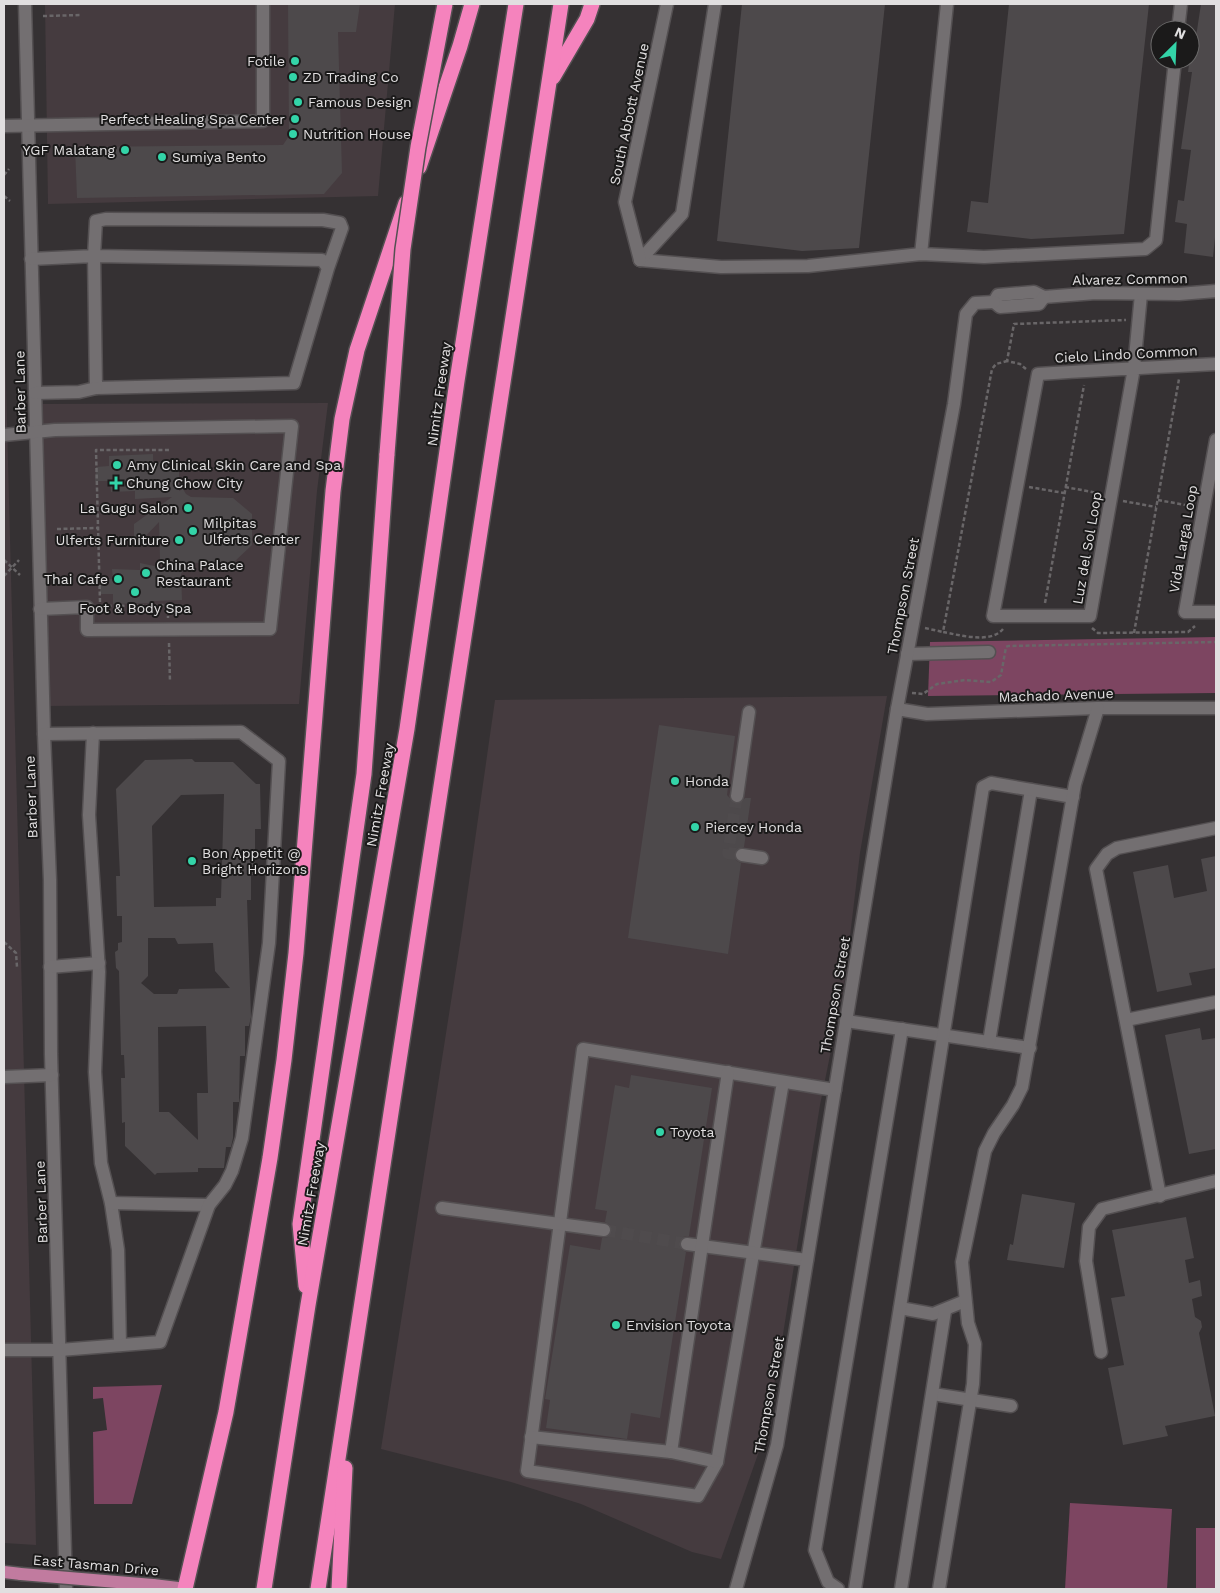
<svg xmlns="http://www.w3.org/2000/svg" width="1220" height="1593" font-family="'Work Sans',sans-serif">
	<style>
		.built { fill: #453b3f }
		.green { fill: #7d4561 }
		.building { fill: #4d494b; fill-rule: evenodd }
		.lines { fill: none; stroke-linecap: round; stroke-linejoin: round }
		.minor-tunnel { stroke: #4f4b4d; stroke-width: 12; stroke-dasharray: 12 6; stroke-linecap: butt }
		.minor-casing { stroke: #545052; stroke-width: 15 }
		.major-casing { stroke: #545052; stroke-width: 15 }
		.highway-casing { stroke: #545052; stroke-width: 18 }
		.path { stroke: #696668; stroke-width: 2.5; stroke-dasharray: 4 2.5; stroke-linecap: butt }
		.minor { stroke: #736f71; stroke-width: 12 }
		.major { stroke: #c17b9f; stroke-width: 12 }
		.highway { stroke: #f583bd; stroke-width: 15 }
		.major-bridge-casing { stroke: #545052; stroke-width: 15; stroke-linecap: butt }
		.highway-bridge-casing { stroke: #545052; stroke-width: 18; stroke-linecap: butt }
		.major-bridge { stroke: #c17b9f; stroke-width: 12 }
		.highway-bridge { stroke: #f583bd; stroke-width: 15 }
		.poi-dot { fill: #33d4a8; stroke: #1b1a1a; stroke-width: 2 }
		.labels { text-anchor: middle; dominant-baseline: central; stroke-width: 4; stroke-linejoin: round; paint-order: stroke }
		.poi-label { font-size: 14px; fill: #e1dfe0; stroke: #1b1a1a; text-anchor: start }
		.street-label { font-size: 14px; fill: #e1dfe0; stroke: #1b1a1a }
	</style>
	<rect width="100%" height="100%" fill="#353133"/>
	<g class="built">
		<polygon points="45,4 395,4 378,196 48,204"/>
		<polygon points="4,309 35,1492 36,1545 4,1543"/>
		<polygon points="328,403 317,491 299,704 46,706 40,404"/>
		<polygon points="887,696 860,853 844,986 820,1105 778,1365 763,1440 721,1559 692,1552 581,1504 511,1482 381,1449 462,931 495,700"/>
	</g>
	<g class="green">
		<polygon points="1216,637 1216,693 928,696 930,642"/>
		<polygon points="162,1385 132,1504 94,1504 93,1432 107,1430 103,1398 93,1399 93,1387"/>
		<polygon points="1070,1503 1172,1509 1167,1589 1065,1589"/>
		<rect x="1196" y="1528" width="20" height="61"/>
	</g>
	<g class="building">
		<polygon points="288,4 360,4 356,32 338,32 342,173 324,194 77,198 75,147 283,145 289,136"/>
		<polygon points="742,4 885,4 859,248 802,251 717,241"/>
		<polygon points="1009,4 1149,4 1124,234 1031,239 967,232 971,201 988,203"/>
		<polygon points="1201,4 1216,5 1216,228 1213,257 1184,253 1187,224 1175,222 1178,200 1184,201 1191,150 1181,149 1192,72 1188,72 1191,50 1194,50"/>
		<polygon points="153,454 153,462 179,462 179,491 183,489 186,494 191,497 233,498 252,514 252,545 234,562 189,563 181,574 182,600 154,601 154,603 113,604 113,594 100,594 100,580 113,579 112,569 140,570 140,563 173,570 160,559 159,522 140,542 134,537 134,524 172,497 135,499 135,491 111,492 110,481 95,481 96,467 109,466 109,456"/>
		<polygon points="659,725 735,736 727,795 735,804 740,803 745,798 751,798 744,847 736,850 734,854 737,861 741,863 728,954 628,938"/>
		<path d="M192 759 195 762H233L256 784H260L261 829H255V875H251V900H247L251 1017 249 1026H245V1056H240L239 1102H233V1138L231 1147H226L224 1168H198V1172L157 1173 155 1175 125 1146V1122L122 1123 121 1078H125L124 1055H121L119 971 116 968 115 952 118 950V943L122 942V916H117L116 876H120L116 789 145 760ZM224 794 221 898H216V906L154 907 152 826 181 795ZM148 938H175L178 944 213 943 215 971 230 988 179 989 177 994H154L141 983 148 976ZM206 1026 208 1093H197L198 1140 169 1112H159L158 1027Z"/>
		<polygon points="1216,856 1216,968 1189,973 1192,985 1157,992 1133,872 1168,865 1174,898 1207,891 1201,859"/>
		<polygon points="1200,1028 1202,1040 1216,1038 1216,1149 1189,1154 1165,1035"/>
		<polygon points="631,1075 712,1088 689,1236 683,1237 679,1242 680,1248 686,1252 660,1418 631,1413 627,1439 546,1428 550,1400 545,1399 570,1245 600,1250 602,1238 608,1237 612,1232 611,1226 605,1222 607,1211 595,1209 615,1085 629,1088"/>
		<polygon points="1022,1194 1075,1203 1064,1268 1007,1260 1010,1244 1013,1245"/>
		<polygon points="1186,1217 1194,1258 1185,1260 1189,1283 1200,1280 1202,1296 1192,1299 1195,1317 1201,1321 1202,1327 1199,1333 1215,1416 1165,1426 1168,1436 1123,1445 1108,1368 1124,1365 1111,1298 1125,1296 1112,1230"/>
	</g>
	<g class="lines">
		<g class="minor-tunnel">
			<polyline points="737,796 728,853 742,855"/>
			<polyline points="604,1230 687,1244"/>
		</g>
		<g class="minor-casing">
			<g id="minor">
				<polyline points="25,4 44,734 50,880 51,1054 66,1589"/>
				<polyline points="1178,30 1181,4"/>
				<polyline points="4,126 263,121 263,4"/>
				<polyline points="921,254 947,4"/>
				<polyline points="31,259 94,256 322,260 328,268 294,383 96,388 94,256 96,221 106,219 323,220 340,223 342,228 328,268"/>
				<polyline points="640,260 721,267 808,266 921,254 984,257 1145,249 1156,240 1175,60"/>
				<polyline points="640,260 682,214 715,4"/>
				<polyline points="640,260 625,202 667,4"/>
				<path d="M1141 294 1134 368 1090 616H993L1038 374C1098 370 1157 367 1216 364"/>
				<polyline points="994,302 998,295 1034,292 1044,297 1096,293 1179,294 1216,291"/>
				<polyline points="994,302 1000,307 1039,304 1044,297"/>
				<polyline points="35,393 79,392 96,388"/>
				<polyline points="4,435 55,430 292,426 270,629 87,630 87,607 40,609"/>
				<polyline points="1216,440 1185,612 1216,612"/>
				<polyline points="907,654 989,652"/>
				<polyline points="897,709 927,714 1098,708 1216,708"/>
				<polyline points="93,733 89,815 99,972 95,1072 101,1163 111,1203 118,1250 120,1345"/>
				<polyline points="737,796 749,712"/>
				<polyline points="742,855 762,858"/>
				<polyline points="50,967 99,963"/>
				<polyline points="1126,1020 1216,1002"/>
				<polyline points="846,1021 1030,1048"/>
				<polyline points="989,1042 1031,790"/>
				<polyline points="4,1077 52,1075"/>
				<polyline points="783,1082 717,1462 698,1496 527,1471 583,1049 835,1090"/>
				<polyline points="1160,1196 1096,869 1107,854 1117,848 1216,828"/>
				<polyline points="111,1203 209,1205"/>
				<polyline points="442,1208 604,1230"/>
				<polyline points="687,1244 807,1260"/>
				<polyline points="900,1308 933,1314 965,1301"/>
				<polyline points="4,1350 60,1350 160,1342 209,1205 225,1185 232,1171 242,1138 269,943 279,761 241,732 44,734"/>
				<polyline points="1101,1352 1086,1261 1089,1227 1102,1209 1216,1181"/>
				<polyline points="933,1394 1011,1406"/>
				<polyline points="531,1437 671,1452 728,1072"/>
				<polyline points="671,1452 717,1462"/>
				<polyline points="736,1589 777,1445 897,709 954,404 966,314 975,303 994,302"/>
				<polyline points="838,1589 828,1582 815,1550 902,1029"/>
				<polyline points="855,1589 983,787 991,783 1073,797"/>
				<polyline points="901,1589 945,1311"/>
				<polyline points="939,1589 973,1384 975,1344 968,1323 962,1262 985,1151 994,1133 1013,1105 1022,1087 1075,784 1098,708"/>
			</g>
		</g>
		<g class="major-casing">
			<g id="major">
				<polyline points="4,1572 21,1574"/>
				<polyline points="153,1585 186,1589"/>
			</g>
		</g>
		<g class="highway-casing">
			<g id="highway">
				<polyline points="553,77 587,19 592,4"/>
				<polyline points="419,167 460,46 472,4"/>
				<polyline points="306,1286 300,1224 364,774 387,454"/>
				<polyline points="185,1589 226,1412 270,1158 284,1060 296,953 333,491 342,419 357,350 406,203"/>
				<polyline points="264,1589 308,1305 407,729 457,381 516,4"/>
				<polyline points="318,1589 561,4"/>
				<polyline points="339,1589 345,1468"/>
			</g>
		</g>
		<g class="path">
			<polyline points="43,16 82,15"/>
			<polyline points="4,175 9,169"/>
			<polyline points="4,196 10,201"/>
			<polyline points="1026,369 1020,364 1007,361 1014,324 1126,320"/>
			<polyline points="1029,487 1064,493"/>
			<polyline points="1065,487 1098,493"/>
			<polyline points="1158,500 1191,506"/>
			<polyline points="1123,501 1156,507"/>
			<polyline points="57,529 98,528"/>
			<polyline points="4,560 20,575"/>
			<polyline points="4,576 19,560"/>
			<polyline points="100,602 96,450 171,450"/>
			<polyline points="1045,603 1084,385"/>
			<polyline points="101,606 168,605 168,618"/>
			<polyline points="925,628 943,632"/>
			<polyline points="1092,628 1098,633 1188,632 1195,626"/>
			<path d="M1003 629C991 644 959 635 943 632L992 369 996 364 1007 361"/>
			<polyline points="1134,633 1179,379"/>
			<polyline points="169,643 170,682"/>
			<polyline points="912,693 923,694 937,684 965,680 991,682 1001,675 1006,647 1008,646 1216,642"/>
			<polyline points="4,942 16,953 17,967"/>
		</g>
		<use href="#minor" class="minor"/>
		<use href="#major" class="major"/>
		<use href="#highway" class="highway"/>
		<g class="major-bridge-casing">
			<polyline id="major-bridge" points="21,1574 153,1585"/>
		</g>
		<g class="highway-bridge-casing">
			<polyline id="highway-bridge" points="387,454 403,249 418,147 445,4"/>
		</g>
		<use href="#major-bridge" class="major-bridge"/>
		<use href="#highway-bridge" class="highway-bridge"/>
	</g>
	<g class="poi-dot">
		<circle cx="295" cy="61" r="5"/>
		<circle cx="293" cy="77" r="5"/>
		<circle cx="298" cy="102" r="5"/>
		<circle cx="295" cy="119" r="5"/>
		<circle cx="293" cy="134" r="5"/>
		<circle cx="125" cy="150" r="5"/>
		<circle cx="162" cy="157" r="5"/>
		<circle cx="117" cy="465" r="5"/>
		<path d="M113.5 475.5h5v5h5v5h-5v5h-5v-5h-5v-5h5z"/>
		<circle cx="188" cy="508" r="5"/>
		<circle cx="193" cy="531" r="5"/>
		<circle cx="179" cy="540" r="5"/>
		<circle cx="146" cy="573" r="5"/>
		<circle cx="118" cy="579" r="5"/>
		<circle cx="135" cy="592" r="5"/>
		<circle cx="675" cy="781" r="5"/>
		<circle cx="695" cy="827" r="5"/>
		<circle cx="192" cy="861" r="5"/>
		<circle cx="660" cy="1132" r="5"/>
		<circle cx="616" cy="1325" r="5"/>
	</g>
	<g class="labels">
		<g class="poi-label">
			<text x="285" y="61" text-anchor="end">Fotile</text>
			<text x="303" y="77">ZD Trading Co</text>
			<text x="308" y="102">Famous Design</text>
			<text x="285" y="119" text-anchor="end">Perfect Healing Spa Center</text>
			<text x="303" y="134">Nutrition House</text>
			<text x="115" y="150" text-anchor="end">YGF Malatang</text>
			<text x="172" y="157">Sumiya Bento</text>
			<text x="127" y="465">Amy Clinical Skin Care and Spa</text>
			<text x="126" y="483">Chung Chow City</text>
			<text x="178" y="508" text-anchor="end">La Gugu Salon</text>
			<text x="203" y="523">Milpitas<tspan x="203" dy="16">Ulferts Center</tspan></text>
			<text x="169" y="540" text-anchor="end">Ulferts Furniture</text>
			<text x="156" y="565">China Palace<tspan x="156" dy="16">Restaurant</tspan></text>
			<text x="108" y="579" text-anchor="end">Thai Cafe</text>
			<text x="135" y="608" text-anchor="middle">Foot &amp; Body Spa</text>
			<text x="685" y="781">Honda</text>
			<text x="705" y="827">Piercey Honda</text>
			<text x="202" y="853">Bon Appetit @<tspan x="202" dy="16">Bright Horizons</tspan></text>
			<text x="670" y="1132">Toyota</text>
			<text x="626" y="1325">Envision Toyota</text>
		</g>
		<g class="street-label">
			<text transform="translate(629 114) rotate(-78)">South Abbott Avenue</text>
			<text transform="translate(1130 279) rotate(-1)">Alvarez Common</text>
			<text transform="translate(1126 354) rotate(-3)">Cielo Lindo Common</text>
			<text transform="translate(20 392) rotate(-91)">Barber Lane</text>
			<text transform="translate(439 394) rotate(-82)">Nimitz Freeway</text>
			<text transform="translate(1183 539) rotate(-80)">Vida Larga Loop</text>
			<text transform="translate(1087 548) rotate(-80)">Luz del Sol Loop</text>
			<text transform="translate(903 596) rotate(-79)">Thompson Street</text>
			<text transform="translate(1056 695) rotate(-2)">Machado Avenue</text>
			<text transform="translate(380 795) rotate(-80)">Nimitz Freeway</text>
			<text transform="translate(31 797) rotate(-92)">Barber Lane</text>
			<text transform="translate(835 995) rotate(-80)">Thompson Street</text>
			<text transform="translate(311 1194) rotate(-80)">Nimitz Freeway</text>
			<text transform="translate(41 1202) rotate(-92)">Barber Lane</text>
			<text transform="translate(769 1395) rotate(-80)">Thompson Street</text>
			<text transform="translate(96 1565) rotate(5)">East Tasman Drive</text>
		</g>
	</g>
	<rect width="1220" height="1593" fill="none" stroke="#e1dfe0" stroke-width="10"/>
	<g transform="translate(1175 45) rotate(24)"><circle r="24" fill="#1b1a1a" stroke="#6a6969"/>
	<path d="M0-4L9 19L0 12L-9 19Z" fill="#33d4a8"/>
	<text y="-8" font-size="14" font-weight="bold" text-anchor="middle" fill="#e1dfe0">N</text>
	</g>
</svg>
